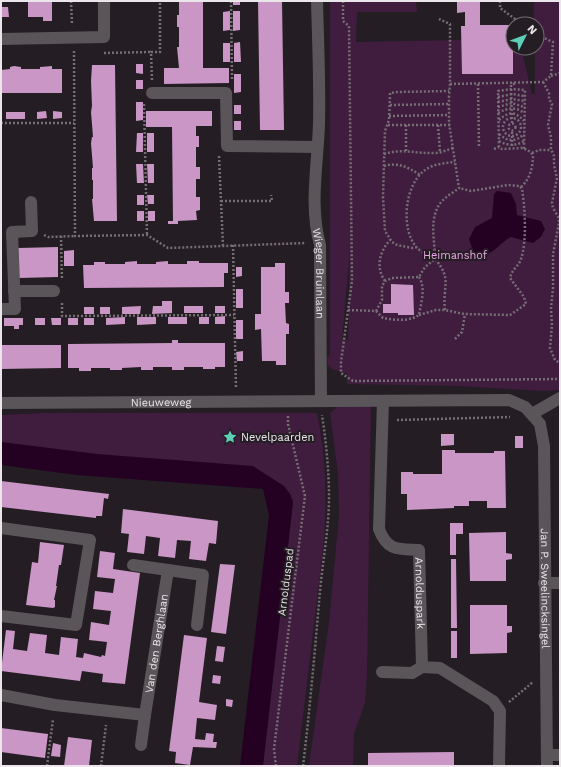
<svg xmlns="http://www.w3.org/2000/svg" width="561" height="767" font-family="'Work Sans',sans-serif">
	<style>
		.green { fill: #401c3f; fill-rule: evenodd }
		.water { fill: #240023 }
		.building { fill: #c996c5 }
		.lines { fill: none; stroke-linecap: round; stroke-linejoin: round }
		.path { stroke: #756f74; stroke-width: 2.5; stroke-dasharray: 2 2; stroke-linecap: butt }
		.minor { stroke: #595559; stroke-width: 12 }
		.labels { text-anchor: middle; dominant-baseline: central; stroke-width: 4; stroke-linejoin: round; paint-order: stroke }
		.park-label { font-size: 11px; fill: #eda7e8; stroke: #241d23 }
		.street-label { font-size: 11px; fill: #ebe6ea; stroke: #241d23 }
		.poi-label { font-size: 11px; fill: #ebe6ea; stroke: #241d23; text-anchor: start }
	</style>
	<rect width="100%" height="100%" fill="#241d23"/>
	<g class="green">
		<path d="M330 1H416L417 12H357L356 42 513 39V48H521L532 94H535V48H537V24H534V1H560V390L541 391 459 386 347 384V374L332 369 328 365 327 358 330 354ZM350 249 348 340H342Z"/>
		<polygon points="340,405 371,405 367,673 365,703 354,734 353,766 309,766 329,622 339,516 338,473 330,413"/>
		<path d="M45 413H317C326 457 327 496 324 541L297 766H263L293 502 290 494 97 454 1 442V415Z"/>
	</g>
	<g class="water">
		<path d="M497 191 511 193 516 204 517 215 541 221 545 229 541 237 533 243 511 237C496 245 494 258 474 254L469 239 475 227 492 218 494 194Z"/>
		<polygon points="1,442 97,454 253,466 284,486 290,494 293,502 263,766 240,766 269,515 263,489 77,475 1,465"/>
	</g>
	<g class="building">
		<polygon points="28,1 52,1 52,21 43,21 43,17 28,17"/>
		<polygon points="179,1 203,1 203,68 229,68 229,83 164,84 164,68 179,68 177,47 179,47 179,27 177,27 177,15 179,15"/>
		<rect x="233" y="1" width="7" height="4"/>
		<polygon points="258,1 282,1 284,130 260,130"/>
		<polygon points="457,1 480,1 480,25 513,25 513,74 462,74 461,26 465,26 465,12 457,13"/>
		<polygon points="2,7 8,7 9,17 2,17"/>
		<polygon points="230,11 230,30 223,31 223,12"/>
		<polygon points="233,11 240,11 240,30 233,31"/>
		<polygon points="240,42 241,62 234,62 234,43"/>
		<rect x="223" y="43" width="7" height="19"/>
		<polygon points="136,64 143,64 143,74 136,73"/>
		<polygon points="92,65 115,65 117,221 94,221 92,199 93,199 93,180 92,180 92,168 93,168 91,143 92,137 93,137 91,112 92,106 91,81"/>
		<polygon points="14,66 21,67 21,69 40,69 40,67 52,66 52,69 62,69 62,93 1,93 1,70 10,69 10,67"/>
		<polygon points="234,74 241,74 241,92 234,93"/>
		<rect x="136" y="80" width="7" height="9"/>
		<polygon points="136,102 143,102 143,120 136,121"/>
		<rect x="234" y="105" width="7" height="9"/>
		<polygon points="46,111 47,118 37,119 37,112"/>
		<polygon points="53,111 62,112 62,118 53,119"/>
		<polygon points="146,111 212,111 212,126 196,126 196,136 199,136 199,147 196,147 196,167 200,167 200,179 196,179 196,197 200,197 200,210 196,211 197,220 178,221 178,224 168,224 168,221 173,221 172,127 146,127"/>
		<rect x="6" y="112" width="19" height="7"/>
		<rect x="234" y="121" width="7" height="9"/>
		<polygon points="137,133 143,133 143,152 136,152"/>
		<rect x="147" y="133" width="7" height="19"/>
		<polygon points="136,164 143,164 144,183 137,183"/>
		<polygon points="147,164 154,164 154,183 148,183"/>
		<rect x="137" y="195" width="7" height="10"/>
		<polygon points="147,195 154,195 154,204 148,204"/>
		<rect x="137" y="211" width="7" height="10"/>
		<rect x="148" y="211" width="7" height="10"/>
		<polygon points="58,247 58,277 19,278 18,248"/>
		<polygon points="74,250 74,266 64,266 64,251"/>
		<polygon points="137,261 137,264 156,264 156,262 168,261 168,264 187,264 187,261 199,261 199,263 228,263 228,273 224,273 224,287 84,288 83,265 94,265 94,262 105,262 105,264 125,264 125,262"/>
		<polygon points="275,263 285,263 285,292 289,292 289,303 285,303 286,323 289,324 289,334 286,334 286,365 276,365 276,361 262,361 261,329 255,330 255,314 261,314 261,267 275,267"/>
		<polygon points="236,267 242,267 242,276 236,277"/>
		<polygon points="391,284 413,285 414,315 398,315 398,313 383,313 383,304 391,304"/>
		<rect x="236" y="289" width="7" height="19"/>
		<polygon points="162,301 172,301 172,313 152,314 153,306 162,306"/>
		<polygon points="141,306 140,314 122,314 122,307"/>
		<rect x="184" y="306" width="19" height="7"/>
		<rect x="215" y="306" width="10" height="7"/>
		<rect x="84" y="307" width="10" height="7"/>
		<rect x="100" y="307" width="10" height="7"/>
		<polygon points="225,316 225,324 215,324 215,317"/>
		<polygon points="125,317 125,324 106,325 106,318"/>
		<polygon points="137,317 156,317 156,324 137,325"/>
		<rect x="168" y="317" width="19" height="7"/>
		<rect x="199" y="317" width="10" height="7"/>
		<polygon points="4,318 23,318 23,325 19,325 19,329 14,329 14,326 4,326"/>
		<rect x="35" y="318" width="10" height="7"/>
		<polygon points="51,318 61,318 61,325 52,325"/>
		<rect x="68" y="318" width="10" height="7"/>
		<rect x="84" y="318" width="10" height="7"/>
		<rect x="236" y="320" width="7" height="19"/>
		<polygon points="172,340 178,340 178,343 225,343 225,367 215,367 215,369 203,369 203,367 184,367 184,370 172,370 172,367 153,367 153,370 141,370 141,367 122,368 122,370 110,370 110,368 91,368 91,371 79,371 79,368 68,368 68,344 172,343"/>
		<polygon points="1,345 61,345 61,368 1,369"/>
		<polygon points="243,351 243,361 237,361 236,352"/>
		<polygon points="441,434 454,434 454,445 441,446"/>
		<rect x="515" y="436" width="8" height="12"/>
		<polygon points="442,450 455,450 455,453 494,453 494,451 505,451 506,508 487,508 487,501 469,501 469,506 454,506 454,508 407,510 407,494 401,494 401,472 413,472 413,474 442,474"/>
		<polygon points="1,481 109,494 108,499 104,498 102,516 96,516 96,518 1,507"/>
		<polygon points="123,509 218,521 216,544 209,543 206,561 189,559 191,541 177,540 175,558 158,556 160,538 146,536 144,554 127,552 129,534 121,533"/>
		<polygon points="450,523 463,523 463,534 456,534 456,555 450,555"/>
		<polygon points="506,532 506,553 512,554 512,559 506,560 506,581 470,581 469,533"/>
		<polygon points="40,542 64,545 61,565 59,565 56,586 57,586 54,600 55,600 55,607 53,608 26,605 32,562 38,563"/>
		<polygon points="100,551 115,553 113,569 140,573 125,684 102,682 103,674 82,671 80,681 1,671 6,630 15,631 13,649 27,651 30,633 47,635 45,653 59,655 61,637 78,639 76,657 83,658 84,653 101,657 102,655 105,656 107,642 89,640 91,622 109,625 111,611 93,609 95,591 113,593 115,579 97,577"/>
		<polygon points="451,559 456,559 457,628 451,628"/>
		<polygon points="220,564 235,565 226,634 211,632"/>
		<polygon points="470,605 507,605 507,626 512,626 512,632 507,633 507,653 470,654"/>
		<rect x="451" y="631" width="6" height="27"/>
		<polygon points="184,635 207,638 199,702 217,705 215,720 197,718 195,739 205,740 206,733 214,734 213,742 217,742 216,748 193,747 190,765 175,763 176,752 169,751"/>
		<polygon points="217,646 225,647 223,662 215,661"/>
		<polygon points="213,675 221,676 220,684 212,683"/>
		<polygon points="226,699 233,700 232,707 226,706"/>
		<polygon points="1,728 48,734 45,758 1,752"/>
		<polygon points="68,737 92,740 89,766 64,766"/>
		<polygon points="53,743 61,745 60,757 51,756"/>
		<polygon points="454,752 454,766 368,766 368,753"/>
	</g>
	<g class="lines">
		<g class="path">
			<polyline points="71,1 72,24"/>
			<polyline points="231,1 232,80"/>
			<polyline points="343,1 343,21 349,26 352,281 341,362 341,373 353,381 560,379"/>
			<polyline points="500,1 500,8 522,24"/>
			<polyline points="74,51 75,236 147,235 168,248 306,243"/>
			<polyline points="104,53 151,52"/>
			<polyline points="551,76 560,73"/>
			<polyline points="152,80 151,52 160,52 160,1"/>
			<polyline points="543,82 549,93 549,99 552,104 548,125 551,137 551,149 554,156 554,165 557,178 552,203 553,208 559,218 559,223 553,254 553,288 551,308 552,325 550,348 555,360 560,363"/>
			<polyline points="450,84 543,82 551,76 553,42 537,35"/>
			<polyline points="478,84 479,147"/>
			<polyline points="498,97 512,94 524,96"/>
			<polyline points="498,102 512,99 524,101"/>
			<polyline points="144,104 147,235"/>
			<polyline points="390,105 449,104"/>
			<polyline points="498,107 512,103 524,107"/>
			<path d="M498 113C508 108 515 106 524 113"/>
			<polyline points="389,116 449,115"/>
			<circle cx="512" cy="127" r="9"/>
			<path d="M499 120C509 111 515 111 524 121"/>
			<polyline points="1,123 74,123"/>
			<polyline points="512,123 511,85 516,83"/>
			<circle cx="512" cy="127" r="3.5"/>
			<polyline points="388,125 450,125"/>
			<polyline points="438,125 440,152"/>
			<path d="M499 134C508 142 516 142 524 134"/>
			<path d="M499 141C508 146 516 146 524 141"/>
			<polyline points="512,146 512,131"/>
			<polyline points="494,149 499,147"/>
			<polyline points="406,151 406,125"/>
			<polyline points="532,153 539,150 551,150"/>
			<path d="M384 154C403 148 416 154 435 153 441 153 447 150 453 148"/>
			<polyline points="219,156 223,246"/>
			<path d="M384 166C398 162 408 167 420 175"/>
			<path d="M521 187C530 179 533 167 533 155 530 151 527 150 523 148L502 149 499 147 498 91 512 89 525 90 524 149"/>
			<polyline points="221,201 272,201 271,195"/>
			<polyline points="44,235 48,237 75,236"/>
			<polyline points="61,236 62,280"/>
			<polyline points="233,245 236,389"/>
			<polyline points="417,247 412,248 397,245 392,242 385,231 383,197 384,162 385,131 389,120 390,96 390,93 397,92 449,91"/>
			<path d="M435 256C430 255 423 253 418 249 400 231 404 185 425 170 433 164 445 163 455 162"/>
			<path d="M435 259C453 280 442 286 445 310"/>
			<path d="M385 281C375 267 380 251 390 240"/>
			<polyline points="62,303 62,316 234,315"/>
			<path d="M348 310 376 311 382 300V286L385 281 392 278 419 277 425 267 435 259C435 240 428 217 442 201 447 196 454 192 459 188L449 123V97L450 84V24L439 19"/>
			<path d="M376 311 383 318C395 320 408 322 419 315 421 303 426 288 419 277"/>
			<path d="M419 315 436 310H445L464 314 510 315 526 304 524 297 510 278C512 269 519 266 521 259 527 242 525 207 522 189L520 186 508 185 471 191 459 188"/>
			<polyline points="455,339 462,332 465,314"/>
			<polyline points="397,420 510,417"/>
			<polyline points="509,702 533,682"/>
			<polyline points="47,766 53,719"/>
			<polyline points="101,766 106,725"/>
			<polyline points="276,766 274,749 305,496 288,424 288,415"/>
			<path d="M303 766C310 708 315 649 320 591 323 559 329 528 329 497 329 470 326 442 322 415"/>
		</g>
		<g class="minor">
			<path id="s1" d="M317 1C318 42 320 82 319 123 318 163 309 205 320 245L321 401"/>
			<polyline points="1,39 104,37 104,1"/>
			<polyline points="152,93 226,93 227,146 317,147"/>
			<polyline points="14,291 54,291"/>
			<polyline points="1,309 15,309 12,232 32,231 31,202"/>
			<path id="s2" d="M383 401 379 529C387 551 398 549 419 550L422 667 440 668 493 701 500 711 499 766"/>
			<path id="s3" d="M1 403 509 400 525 407 535 418 540 424 544 446 547 766"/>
			<polyline points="532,414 560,398"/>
			<polyline points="1,528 90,540 76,625 1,616"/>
			<polyline points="133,565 203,575 197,625"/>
			<polyline points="544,583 560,583"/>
			<polyline points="382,672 412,673 422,667"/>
			<path id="s4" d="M1 695 55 705 145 715 168 570"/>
			<polyline points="141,745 145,715"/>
			<polyline points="547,755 560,755"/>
		</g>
	</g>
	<defs>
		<g id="sight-bare" transform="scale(1.08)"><path d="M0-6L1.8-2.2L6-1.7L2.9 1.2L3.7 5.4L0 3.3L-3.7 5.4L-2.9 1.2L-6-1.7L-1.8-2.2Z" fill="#5dceb8" stroke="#241d23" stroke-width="2.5" paint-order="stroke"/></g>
	</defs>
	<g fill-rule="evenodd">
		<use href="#sight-bare" x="230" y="437"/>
	</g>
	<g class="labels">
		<g class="park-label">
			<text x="455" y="255">Heimanshof</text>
		</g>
		<g class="street-label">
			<text stroke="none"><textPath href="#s1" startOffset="273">Wieger Bruinlaan</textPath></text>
			<text stroke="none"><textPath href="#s3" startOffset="160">Nieuweweg</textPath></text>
			<text transform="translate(286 582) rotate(-83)">Arnolduspad</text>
			<text stroke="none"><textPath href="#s3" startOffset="713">Jan P. Sweelincksingel</textPath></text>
			<text stroke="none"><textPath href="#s2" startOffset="221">Arnolduspark</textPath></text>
			<text stroke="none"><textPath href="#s4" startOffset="218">Van den Berghlaan</textPath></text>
		</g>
		<g class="poi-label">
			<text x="241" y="437">Nevelpaarden</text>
		</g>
	</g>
	<rect width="561" height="767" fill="none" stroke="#ebe6ea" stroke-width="4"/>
	<g transform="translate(525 36) rotate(48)"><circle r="19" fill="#241d23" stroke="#746d73"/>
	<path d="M0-3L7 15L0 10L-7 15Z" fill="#5dceb8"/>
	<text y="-6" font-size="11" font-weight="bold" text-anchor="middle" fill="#ebe6ea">N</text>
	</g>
</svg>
